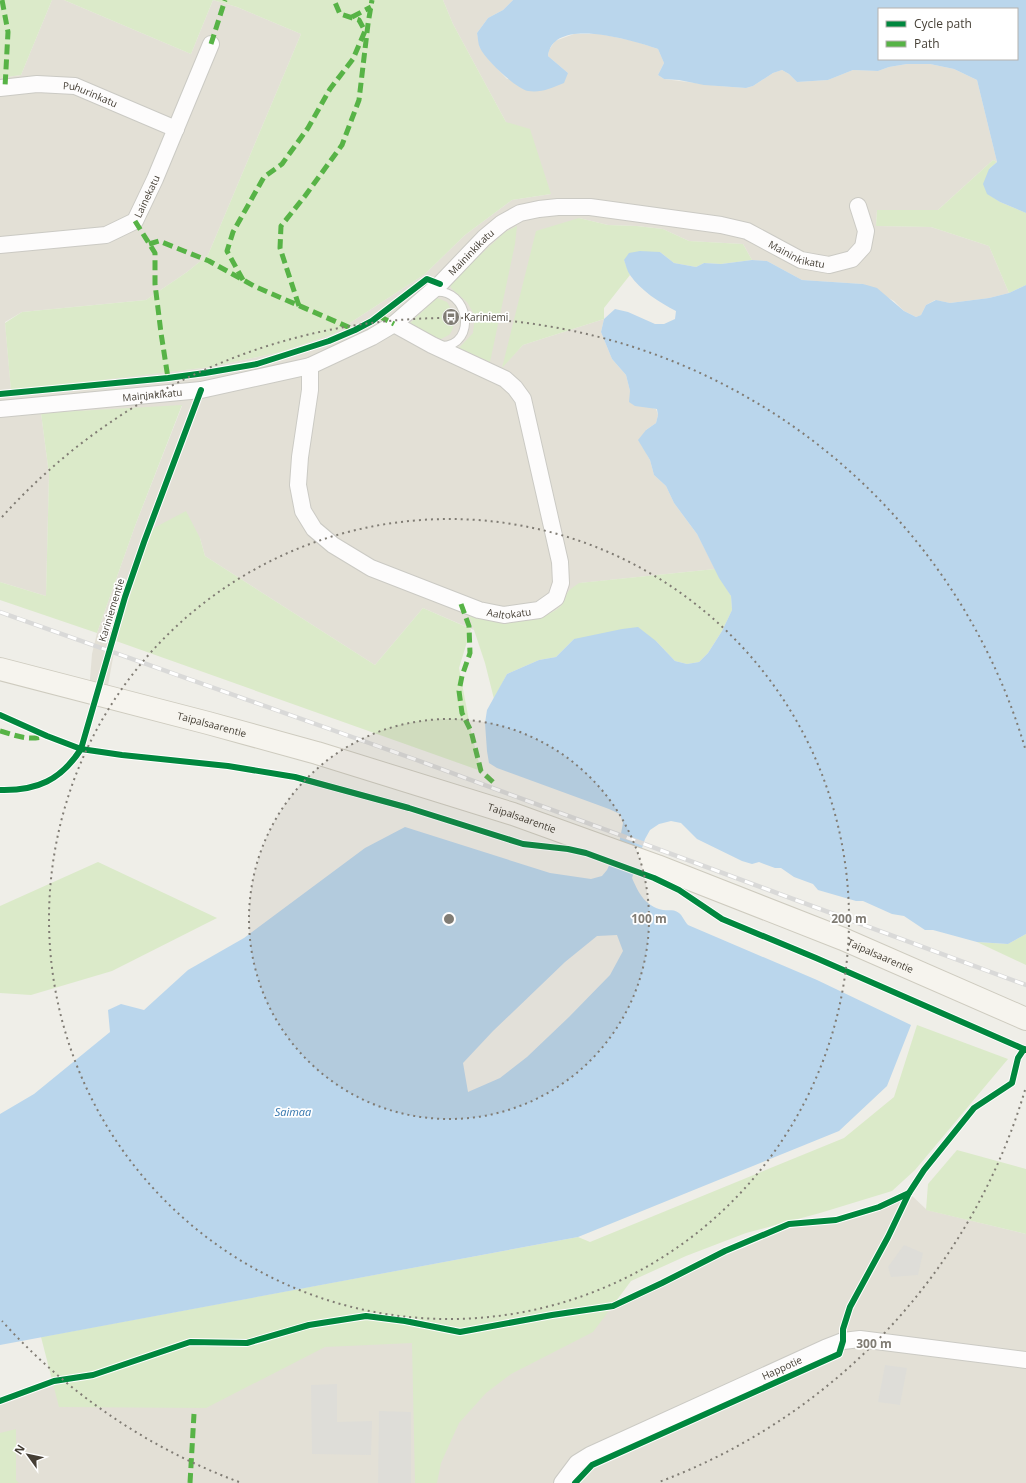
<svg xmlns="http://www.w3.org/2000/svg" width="1026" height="1483" font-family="'Open Sans',sans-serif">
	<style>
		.residential { fill: #e3e0d6 }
		.green { fill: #dbeac9 }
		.parking { fill: #deddd8 }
		.water { fill: #bad6ec; fill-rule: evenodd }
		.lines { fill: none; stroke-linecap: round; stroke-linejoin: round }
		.lane-casing { stroke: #cbcac4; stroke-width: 10 }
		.street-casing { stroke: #cbcac4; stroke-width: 18 }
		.secondary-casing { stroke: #cecbbf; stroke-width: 24 }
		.lane { stroke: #fdfcfc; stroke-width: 8 }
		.street { stroke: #fdfcfc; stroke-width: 16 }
		.secondary { stroke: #f6f4ee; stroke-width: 22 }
		.rail-casing { stroke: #d9d9d8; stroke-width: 4.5 }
		.rail { stroke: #fff; stroke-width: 3; stroke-dasharray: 9; stroke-linecap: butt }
		.quiet { stroke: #57b346; stroke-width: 5; stroke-dasharray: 10 5; stroke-linecap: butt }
		.cycleway-casing { stroke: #fff; stroke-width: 8 }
		.cycleway { stroke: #00873e; stroke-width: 6 }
		.ring { fill: none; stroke: #807c74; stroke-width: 2; stroke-dasharray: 2 4 }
		.labels { text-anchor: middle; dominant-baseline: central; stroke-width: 3.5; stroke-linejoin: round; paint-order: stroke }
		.street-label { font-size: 10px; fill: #453f35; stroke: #fff }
		.poi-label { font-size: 10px; fill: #453f35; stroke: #fff; text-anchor: start }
		.water-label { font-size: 11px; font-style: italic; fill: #3174ad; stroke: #fff }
		.centre { fill: #807c74; stroke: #fff; stroke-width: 2 }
		.ring-label { font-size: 12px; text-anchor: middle; font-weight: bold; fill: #807c74; stroke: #fff; stroke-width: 3.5; stroke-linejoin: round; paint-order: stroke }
	</style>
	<rect width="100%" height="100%" fill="#efeee8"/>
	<g class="residential">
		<polygon points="52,0 64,0 191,54 213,0 237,7 301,34 208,255 187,272 146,300 22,312 5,322 11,390 210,367 281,352 333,334 425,274 465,235 512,200 551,194 506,122 453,24 443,0 513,0 503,10 488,18 477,33 480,48 491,62 507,79 568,73 548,56 549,50 555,41 574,34 600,34 634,41 658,49 664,63 658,75 664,79 719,86 746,88 753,86 773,73 782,70 789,74 797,82 828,80 853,70 878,71 889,67 907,64 930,64 954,69 977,80 997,162 993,160 938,210 877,210 876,226 931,227 989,246 1009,293 989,298 950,303 935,300 926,305 921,315 916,317 904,311 894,301 863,284 802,280 767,261 752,260 743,244 689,241 663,229 637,226 608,225 579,218 502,367 523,345 604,319 601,332 612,359 626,375 630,391 630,402 656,409 658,415 656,423 646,430 646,453 650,460 654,475 666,486 674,503 697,534 715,569 580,583 566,594 563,605 547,616 525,622 496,621 470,615 474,630 423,608 375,665 205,556 200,538 150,530 116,641 104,708 88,704 92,654 97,633 135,526 182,406 41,413 49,474 46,596 0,582 0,78 21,75"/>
		<polygon points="909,1193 927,1210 1026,1234 1026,1483 0,1483 0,1401 54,1381 613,1306 662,1283 725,1251 789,1224 836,1220 879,1207"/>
	</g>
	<g class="green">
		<polygon points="0,0 52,0 21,75 0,78"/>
		<polygon points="64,0 443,0 453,24 506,122 530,129 551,194 512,200 465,235 425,274 333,334 281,352 210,367 11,391 5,323 22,312 146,300 187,272 208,255 301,34 237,7 213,0 191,54"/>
		<polygon points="993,160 997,162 989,169 987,193 1000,202 1026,213 1026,285 1009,293 989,246 931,227 876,226 877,210 938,210"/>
		<polygon points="579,218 608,225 637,226 663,229 689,241 743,244 752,260 721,264 704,263 696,267 674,263 660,252 624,260 630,275 604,308 604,319 523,345 502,368 536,231"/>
		<polygon points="517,226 515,244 490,362 459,348 473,333 475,316 467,302 452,289 449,284 505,232"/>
		<path d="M437 298 447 302C453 311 457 324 450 334 448 336 444 337 441 339L434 337 409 324Z"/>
		<polygon points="182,405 135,526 97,633 0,600 0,582 46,596 49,474 41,413"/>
		<polygon points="186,511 200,538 205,556 375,665 423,608 471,629 459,668 471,731 481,771 116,641 150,530"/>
		<path d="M715 569 731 596 732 610 722 631 708 653 699 662 687 664 675 661 656 641 574 639 556 657 539 660 507 674 494 699 485 663 469 615C500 622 535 628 561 606 564 603 564 599 566 595 568 590 575 586 579 583Z"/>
		<polygon points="98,862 217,918 112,971 31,995 0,993 0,906"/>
		<polygon points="1026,934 1026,965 977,942 1008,944"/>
		<polygon points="917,1025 1008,1059 915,1170 892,1191 820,1213 746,1233 686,1256 631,1281 593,1332 511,1374 486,1393 459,1423 441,1463 437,1483 415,1483 412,1343 325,1347 206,1408 59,1407 41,1337 578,1237 590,1242 844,1138 894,1097"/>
		<polygon points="957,1150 1026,1169 1026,1234 926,1210 928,1184"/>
		<polygon points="16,1429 16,1480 19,1483 0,1483 0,1433"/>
	</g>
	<g class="parking">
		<polygon points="904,1245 923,1253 918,1275 891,1277 888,1267"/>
		<polygon points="885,1365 907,1368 900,1405 878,1402"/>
		<polygon points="337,1384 337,1422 372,1421 371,1455 312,1454 311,1385"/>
		<polygon points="379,1411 411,1412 411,1483 378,1483"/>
	</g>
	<g class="water">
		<path d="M513 0H1026V213L1000 202 987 194 983 184 989 169 997 162 977 80 954 69 930 64H907L889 67 878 71 853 70 828 80 797 82 789 74 782 70 773 73 753 86 746 88 704 85 679 80 664 79 658 75 664 63 658 49C634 41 553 15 548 56L568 73 564 83C552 88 541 93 528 91 515 88 486 60 480 48 478 44 478 38 477 33L488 18 503 10ZM879 9H1017V59H879Z"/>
		<path d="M640 251 660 252 674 263 696 267 704 263 721 264 752 260 767 261 802 280 863 284 877 288 904 311 916 317 921 315 926 305 936 300 950 303 989 298 1009 293 1026 285V934L1008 944 977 942 933 930H925L904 916 892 914 863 901H856L818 890 813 884 794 877 781 868H775L759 862 752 864 742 861 697 839 681 823 671 821 659 824 650 830 645 839 632 878C639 894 645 906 663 910 669 911 674 909 679 913 682 915 685 922 688 925L817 980 911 1025 887 1086 839 1131 578 1237 0 1345V1114L34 1094 110 1032 108 1010 121 1004 144 1010 188 970 244 938 365 848 405 827 550 873 591 879 602 876 607 870 619 844 623 823 620 814 609 809 497 768 489 763 487 751 485 723 487 710 507 674 539 660 556 657 574 639 622 629 638 627 656 641 675 661 687 664 699 662 708 653 722 631 732 610 731 596 719 578 697 534 674 503 666 486 654 475 650 460 638 440 646 430 656 423 658 415 657 409 635 406 629 402 630 391 626 375 612 359 601 332 604 319 615 309 628 312 655 324H664L675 319 676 311C660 303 640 290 630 275 627 271 626 265 624 260L629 253ZM617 935 623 951 610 975 569 1017 527 1057 500 1078 468 1092 463 1063 493 1031 565 962 597 936Z"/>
	</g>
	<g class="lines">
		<g class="lane-casing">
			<path id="lane" d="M434 292C469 287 478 345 442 346"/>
		</g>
		<g class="street-casing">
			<g id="street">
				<path id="s1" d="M0 88 37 84 75 86 176 129"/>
				<path id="s2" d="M0 245 106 235 135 221 155 179 211 44"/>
				<path id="s3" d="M310 366V390L300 457 298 485 303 511 314 529 333 545 371 568 479 610 504 615 539 610 556 598 561 583 560 562 523 399 515 388 505 379 432 345 394 324"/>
				<path id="s4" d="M0 409 201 390 310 366 372 337 394 324 440 284 484 238 502 223 520 213 539 209 558 207H590L721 225 747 231 801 260 829 265 852 259 863 247 866 231 858 206"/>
				<path id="s5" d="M562 1483 577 1463 590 1455 825 1348 843 1341 860 1339 1026 1360"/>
			</g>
		</g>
		<g class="secondary-casing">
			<g id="secondary">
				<path id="s6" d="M0 669 208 723 317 753 513 814 657 866 843 939 1026 1019"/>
			</g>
		</g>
		<use href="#lane" class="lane"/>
		<use href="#street" class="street"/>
		<use href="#secondary" class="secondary"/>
		<g class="rail-casing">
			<polyline id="rail" points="0,612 414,759 1026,985"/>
		</g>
		<use href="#rail" class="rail"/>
		<g class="quiet">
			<polyline points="2,0 8,32 5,87"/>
			<polyline points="352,17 371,7"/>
			<polyline points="211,44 225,0"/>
			<polyline points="135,221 155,253 155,284 161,333 168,378"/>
			<polyline points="149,244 159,241 209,261 254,286 355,330"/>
			<polyline points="243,280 227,251 233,232 264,177 282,164 308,128 330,89 353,59 365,31 359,20 340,14 334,0"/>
			<polyline points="299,306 280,248 281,226 305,196 342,145 359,100 368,24 372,0"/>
			<polyline points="379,316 394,324"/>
			<polyline points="461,604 469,626 470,653 462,676 459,691 462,713 471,731 481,771 493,782"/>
			<path d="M0 731C18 736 28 741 46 736"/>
			<polyline points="190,1483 194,1414"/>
		</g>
		<g class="cycleway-casing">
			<g id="cycleway">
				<polyline points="0,394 168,378 205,373 257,364 329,341 355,330 372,321 427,279 440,284"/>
				<polyline points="0,715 47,736 81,749 122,755 228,766 295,777 409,808 523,844 568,849 586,853 654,878 679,890 722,919 816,958 1026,1050"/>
				<path d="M0 790C37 791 61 780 81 749L125 597 144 542 201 390"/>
				<polyline points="0,1401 54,1381 93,1375 190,1342 247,1343 309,1325 366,1316 405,1321 460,1332 552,1315 613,1306 662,1283 725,1251 789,1224 836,1220 879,1207 909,1193"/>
				<polyline points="575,1483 592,1465 839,1354 843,1341 843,1329 850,1307 888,1237 909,1193 924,1170 974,1108 1012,1083 1018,1058 1024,1049"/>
			</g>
		</g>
		<use href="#cycleway" class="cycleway"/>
	</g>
	<circle cx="449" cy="919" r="200" fill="#807c74" fill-opacity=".12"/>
	<g class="ring">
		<circle cx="449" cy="919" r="200"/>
		<circle cx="449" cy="919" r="400"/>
		<path d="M1025 1090A601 601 0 0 1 659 1482M239 1482A601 601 0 0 1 2 1321M2 517A601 601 0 0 1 1025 748"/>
	</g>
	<defs>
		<g id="bus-disc" transform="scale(0.9)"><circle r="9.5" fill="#807c74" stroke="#fff"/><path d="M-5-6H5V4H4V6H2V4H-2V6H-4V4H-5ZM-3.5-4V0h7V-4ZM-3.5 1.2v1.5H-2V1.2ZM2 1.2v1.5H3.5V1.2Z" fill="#fff"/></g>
	</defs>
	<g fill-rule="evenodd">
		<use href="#bus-disc" x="451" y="317"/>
	</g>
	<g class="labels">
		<g class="street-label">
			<text stroke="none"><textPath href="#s1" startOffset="92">Puhurinkatu</textPath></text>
			<text stroke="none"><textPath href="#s2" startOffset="166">Lainekatu</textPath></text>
			<text stroke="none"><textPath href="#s4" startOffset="861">Maininkikatu</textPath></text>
			<text stroke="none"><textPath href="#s4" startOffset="513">Maininkikatu</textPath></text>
			<text stroke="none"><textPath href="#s4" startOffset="153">Maininkikatu</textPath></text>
			<text transform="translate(111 610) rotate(-73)">Kariniementie</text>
			<text stroke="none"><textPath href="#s3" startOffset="383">Aaltokatu</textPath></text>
			<text stroke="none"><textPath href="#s6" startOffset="219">Taipalsaarentie</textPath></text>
			<text stroke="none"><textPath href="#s6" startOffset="543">Taipalsaarentie</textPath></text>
			<text stroke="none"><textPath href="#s6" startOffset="927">Taipalsaarentie</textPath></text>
			<text stroke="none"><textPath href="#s5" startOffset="251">Happotie</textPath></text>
		</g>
		<g class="poi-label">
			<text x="464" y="317">Kariniemi</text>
		</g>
		<g class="water-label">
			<text x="293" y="1111">Saimaa</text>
		</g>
	</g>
	<circle cx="449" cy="919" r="6" class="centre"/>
	<g class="ring-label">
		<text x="649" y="923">100 m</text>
		<text x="849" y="923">200 m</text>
		<text x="874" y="1348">300 m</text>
	</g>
	<rect x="878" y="8" width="140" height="52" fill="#ffffff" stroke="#b5b2ae"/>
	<rect x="886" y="21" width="20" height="6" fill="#00873e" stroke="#b5b2ae"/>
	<text x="914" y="28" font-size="12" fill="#453f35">Cycle path</text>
	<rect x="886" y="41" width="20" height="6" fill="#57b346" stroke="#b5b2ae"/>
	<text x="914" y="48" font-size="12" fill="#453f35">Path</text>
	<g transform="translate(28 1455) rotate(303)" stroke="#ffffff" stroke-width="3" paint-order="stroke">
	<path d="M0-3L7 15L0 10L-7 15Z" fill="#453f35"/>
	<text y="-6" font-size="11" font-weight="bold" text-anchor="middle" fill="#453f35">N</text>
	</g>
</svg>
